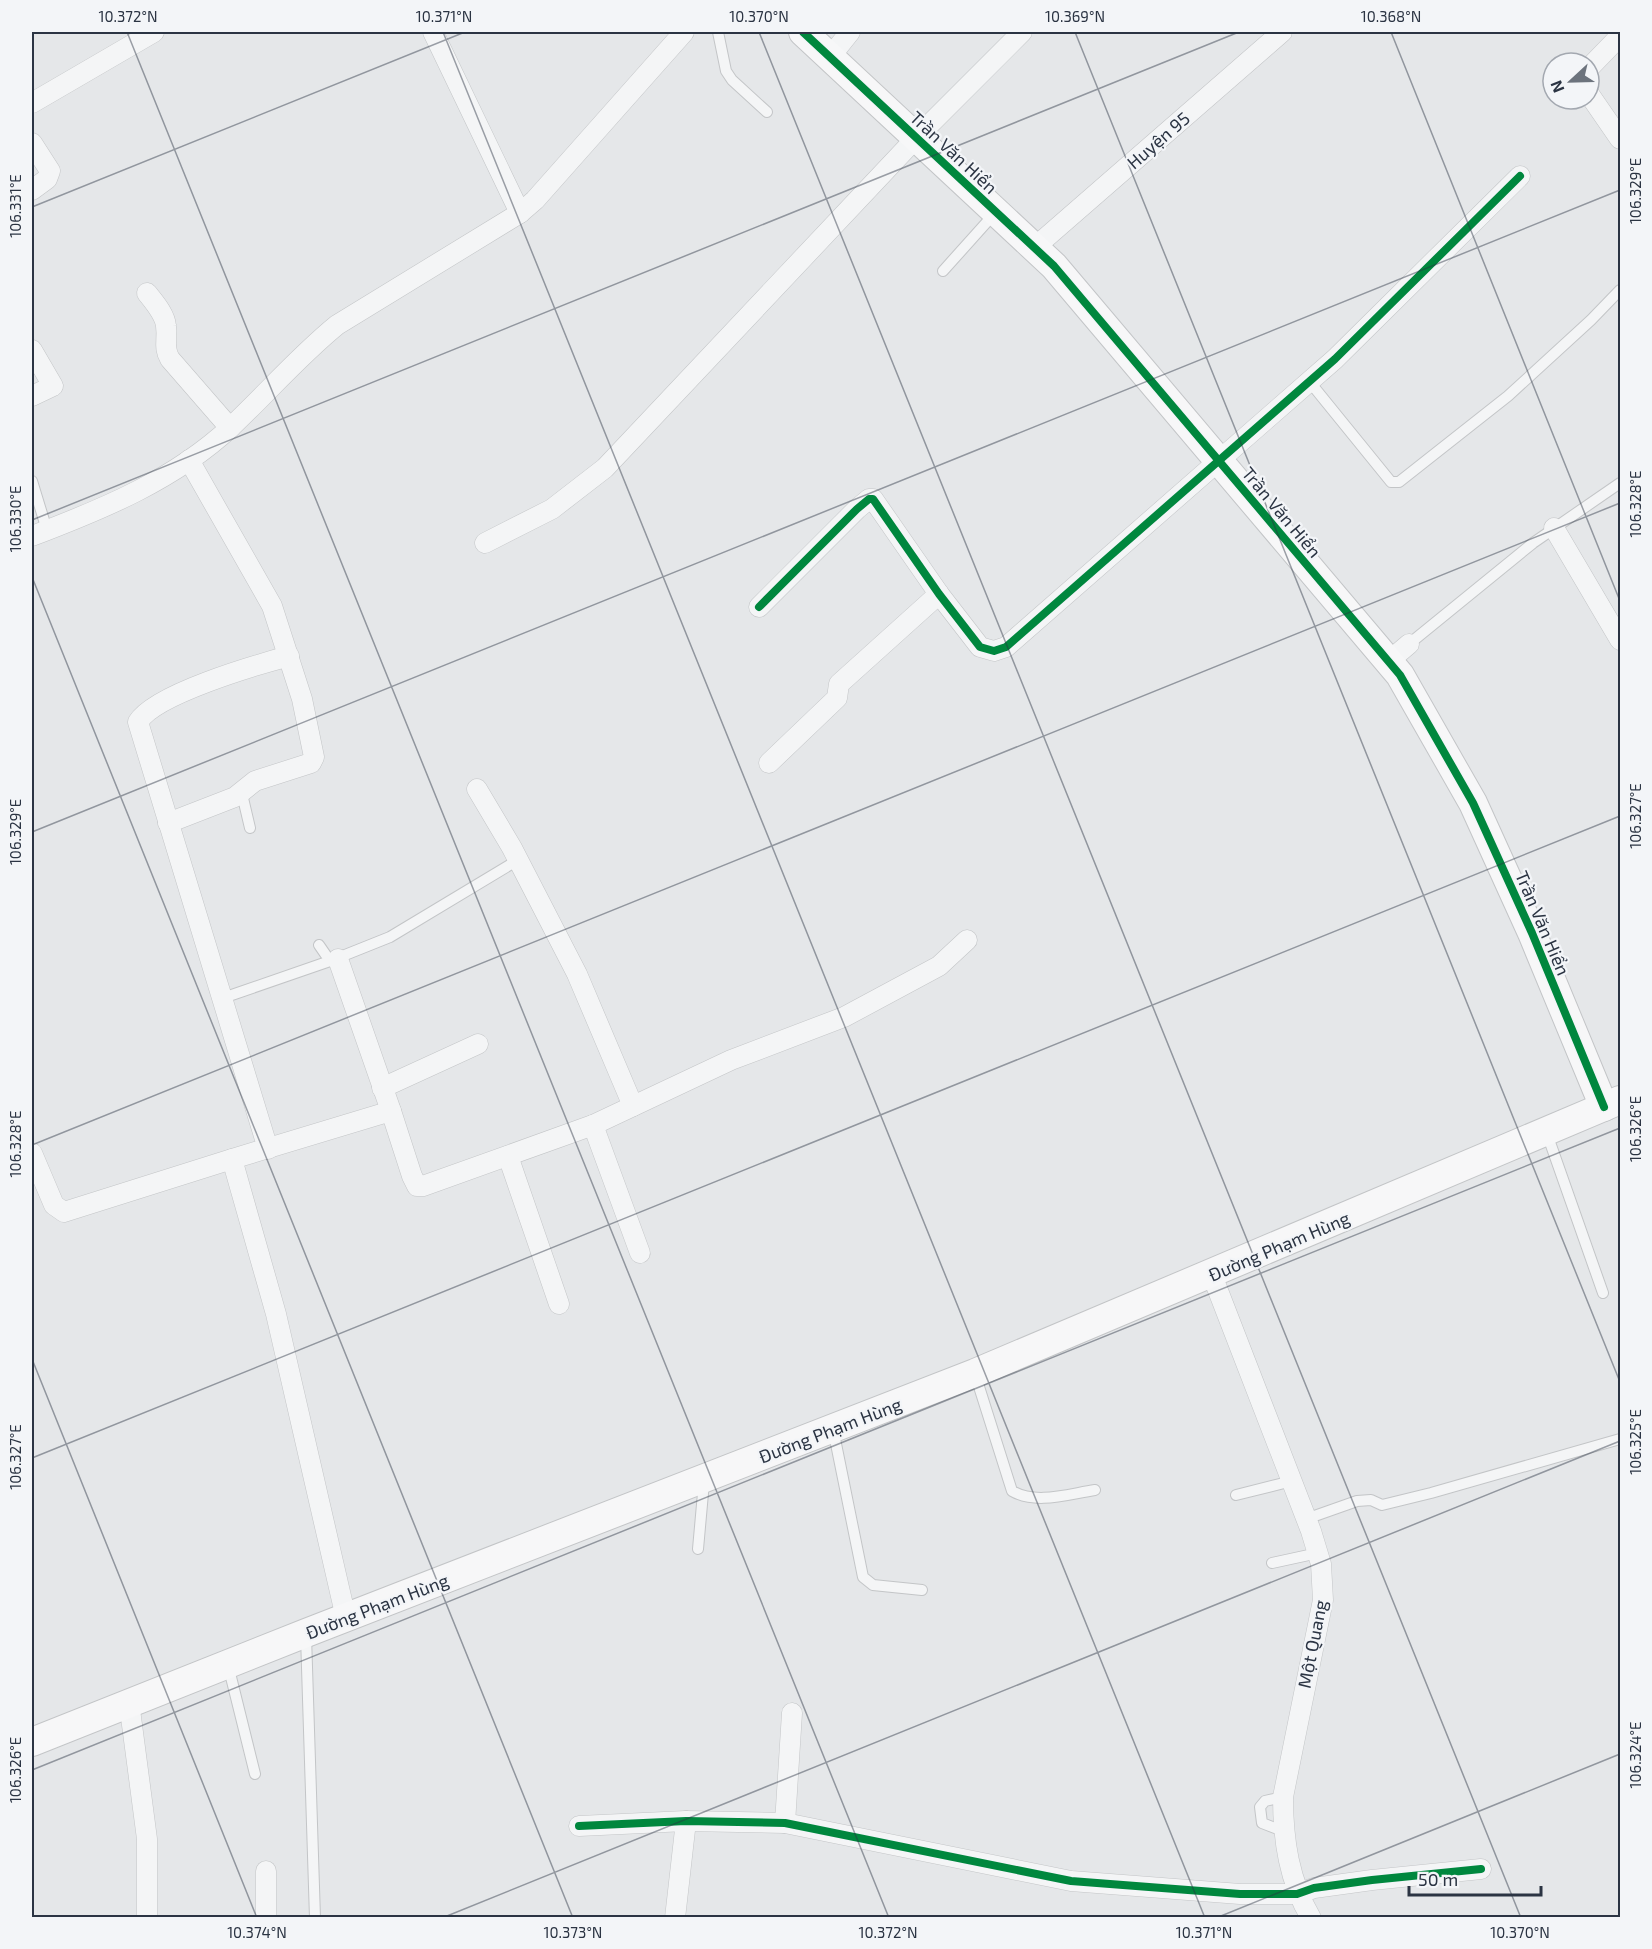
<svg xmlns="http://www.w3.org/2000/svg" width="1652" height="1949" font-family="'Exo 2',sans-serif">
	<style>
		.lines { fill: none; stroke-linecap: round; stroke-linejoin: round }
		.lane-casing { stroke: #c3c5c7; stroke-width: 12 }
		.street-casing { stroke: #c3c5c7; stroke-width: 21 }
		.secondary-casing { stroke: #c3c5c7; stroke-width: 30 }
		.lane { stroke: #f4f5f6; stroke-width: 10 }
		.street { stroke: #f4f5f6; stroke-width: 20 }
		.secondary { stroke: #f7f7f8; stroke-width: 28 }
		.cycleway-casing { stroke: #f3f5f8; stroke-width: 11 }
		.cycleway { stroke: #00873e; stroke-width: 8 }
		.ticks { fill: none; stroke: #2b3443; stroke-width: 1.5; stroke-opacity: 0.45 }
		.labels { text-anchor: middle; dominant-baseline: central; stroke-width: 4.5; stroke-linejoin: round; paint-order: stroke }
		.street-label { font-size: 18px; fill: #2b3443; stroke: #f3f5f8 }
		.neatline { fill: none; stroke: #2b3443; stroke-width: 2 }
		.ticks-label { font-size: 15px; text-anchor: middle; fill: #2b3443 }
	</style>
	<rect width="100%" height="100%" fill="#e5e7e9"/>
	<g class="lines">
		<g class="lane-casing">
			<g id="lane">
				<polyline points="718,32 726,71 732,80 767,112"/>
				<polyline points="943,271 995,213"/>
				<polyline points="1309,381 1391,482 1399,482 1508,396 1591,320 1620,290"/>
				<polyline points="32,481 47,530"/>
				<polyline points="1409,644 1533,543 1620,483"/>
				<polyline points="242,794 250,828"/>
				<polyline points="319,945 330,961 390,937 518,860"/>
				<polyline points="223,998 330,961"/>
				<polyline points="1546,1131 1603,1293"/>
				<path d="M975 1374 1012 1491C1036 1505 1068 1494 1095 1490"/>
				<polyline points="833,1429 863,1577 873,1585 922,1590"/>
				<polyline points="1236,1495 1292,1481"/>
				<polyline points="1306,1519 1357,1501 1371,1500 1382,1505 1431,1493 1620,1439"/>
				<polyline points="698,1549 704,1482"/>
				<polyline points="1272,1563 1318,1553"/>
				<polyline points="306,1636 315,1918"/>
				<polyline points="228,1665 255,1774"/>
				<polyline points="1283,1797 1265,1801 1260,1807 1262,1823 1283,1831"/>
			</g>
		</g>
		<g class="street-casing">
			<g id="street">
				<polyline points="433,32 520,213"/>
				<polyline points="830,57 850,32"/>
				<polyline points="1589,68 1620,36"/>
				<polyline points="1589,94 1620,139"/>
				<polyline points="32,103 154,32"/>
				<polyline points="32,143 50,171 47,179 32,190"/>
				<polyline points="1034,248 1282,32"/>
				<path d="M147 293C154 302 165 314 166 326 168 340 163 347 170 359L230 428"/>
				<polyline points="32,350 53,386 32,396"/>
				<polyline points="1554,528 1620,640"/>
				<path d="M32 536C103 509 174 480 231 427 267 393 299 356 337 325L520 213 535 200 684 32"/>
				<polyline points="485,543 552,509 605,468 917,137 1022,32"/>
				<polyline points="759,607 857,509 869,499 873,499 939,594 980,647 994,651 1006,647 1335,359 1520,176"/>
				<polyline points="1389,661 1409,644"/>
				<polyline points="769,763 837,698 839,684 939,594"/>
				<polyline points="477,789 512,848 577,974 633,1106"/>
				<polyline points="168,823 235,797 255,781 311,763 314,757 302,699 272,606 189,460"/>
				<polyline points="338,959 391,1111"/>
				<polyline points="382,1088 478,1044"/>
				<polyline points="593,1125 640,1253"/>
				<path d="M268 1149 138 722C155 694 256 665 289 656"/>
				<polyline points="32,1153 54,1205 64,1212 232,1159 276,1314 346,1618"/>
				<polyline points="508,1156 559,1304"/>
				<polyline points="232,1159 391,1111 412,1176 417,1186 423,1186 593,1125 731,1060 844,1017 939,966 967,940"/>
				<path d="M1212 1275 1311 1531 1321 1564 1323 1600 1283 1797C1283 1840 1289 1881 1311 1918"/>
				<polyline points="129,1702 147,1839 147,1918"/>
				<polyline points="785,1823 792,1713"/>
				<polyline points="579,1826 686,1821 785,1823 1071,1881 1240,1894 1297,1894 1314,1888 1372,1880 1481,1869"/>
				<polyline points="266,1918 266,1871"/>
				<polyline points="675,1918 686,1821"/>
			</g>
		</g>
		<g class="secondary-casing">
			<g id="secondary">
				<polyline points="803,32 1054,266 1400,675 1473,803 1532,933 1604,1107"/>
				<polyline points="32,1742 306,1633 975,1373 1620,1100"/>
			</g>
		</g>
		<use href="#lane" class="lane"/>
		<use href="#street" class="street"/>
		<use href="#secondary" class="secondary"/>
		<g class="cycleway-casing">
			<g id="cycleway">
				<polyline points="803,32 1054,266 1400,675 1473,803 1532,933 1604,1107"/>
				<polyline points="759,607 857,509 869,499 873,499 939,594 980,647 994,651 1006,647 1335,359 1520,176"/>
				<polyline points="579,1826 686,1821 785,1823 1071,1881 1240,1894 1297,1894 1314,1888 1372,1880 1481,1869"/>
			</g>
		</g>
		<use href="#cycleway" class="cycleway"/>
	</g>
	<path class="ticks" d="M127 32 889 1918M443 32 1205 1918M759 32 1521 1918M1075 32 1620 1382M1391 32 1620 601M32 207 465 32M32 520 1239 32M32 577 573 1918M32 832 1620 190M32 1145 1620 503M32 1359 257 1918M32 1458 1620 816M32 1770 1620 1128M442 1918 1620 1441M1216 1918 1620 1754"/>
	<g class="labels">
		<g class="street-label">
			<text transform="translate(1158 140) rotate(-41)">Huyện 95</text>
			<text transform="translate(954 152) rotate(43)">Trần Văn Hiển</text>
			<text transform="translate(1282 512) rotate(50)">Trần Văn Hiển</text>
			<text transform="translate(1543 923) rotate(67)">Trần Văn Hiển</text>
			<text transform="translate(1279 1246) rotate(-23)">Đường Phạm Hùng</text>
			<text transform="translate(830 1430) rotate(-21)">Đường Phạm Hùng</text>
			<text transform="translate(377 1606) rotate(-21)">Đường Phạm Hùng</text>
			<text transform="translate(1312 1644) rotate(-79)">Một Quang</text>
		</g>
	</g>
	<rect width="1652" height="1949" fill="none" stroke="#f3f5f8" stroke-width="66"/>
	<g transform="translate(1571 81) rotate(248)"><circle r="28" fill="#f3f5f8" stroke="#a3a8b0" stroke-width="1.5"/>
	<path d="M0-4.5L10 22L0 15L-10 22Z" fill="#6c737d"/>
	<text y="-9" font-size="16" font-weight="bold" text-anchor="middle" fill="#2b3443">N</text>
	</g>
	<path d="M1409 1886v9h132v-9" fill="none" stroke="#2b3443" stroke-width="3"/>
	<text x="1418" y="1886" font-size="18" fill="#2b3443" stroke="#f3f5f8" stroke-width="4.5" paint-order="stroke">50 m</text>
	<rect x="33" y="33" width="1586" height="1883" class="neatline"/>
	<g class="ticks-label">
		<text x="128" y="22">10.372°N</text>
		<text x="444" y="22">10.371°N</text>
		<text x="759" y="22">10.370°N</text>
		<text x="1075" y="22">10.369°N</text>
		<text x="1391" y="22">10.368°N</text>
		<text transform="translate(1636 191) rotate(-90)" y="5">106.329°E</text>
		<text transform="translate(16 206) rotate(-90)" y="5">106.331°E</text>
		<text transform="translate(1636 504) rotate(-90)" y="5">106.328°E</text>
		<text transform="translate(16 519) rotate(-90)" y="5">106.330°E</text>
		<text transform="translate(1636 816) rotate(-90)" y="5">106.327°E</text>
		<text transform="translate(16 832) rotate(-90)" y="5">106.329°E</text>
		<text transform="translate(1636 1129) rotate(-90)" y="5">106.326°E</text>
		<text transform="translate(16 1144) rotate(-90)" y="5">106.328°E</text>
		<text transform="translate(1636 1442) rotate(-90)" y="5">106.325°E</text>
		<text transform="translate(16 1457) rotate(-90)" y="5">106.327°E</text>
		<text transform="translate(1636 1755) rotate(-90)" y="5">106.324°E</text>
		<text transform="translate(16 1770) rotate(-90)" y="5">106.326°E</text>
		<text x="257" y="1938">10.374°N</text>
		<text x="573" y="1938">10.373°N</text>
		<text x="888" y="1938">10.372°N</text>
		<text x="1204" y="1938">10.371°N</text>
		<text x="1520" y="1938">10.370°N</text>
	</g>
</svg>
